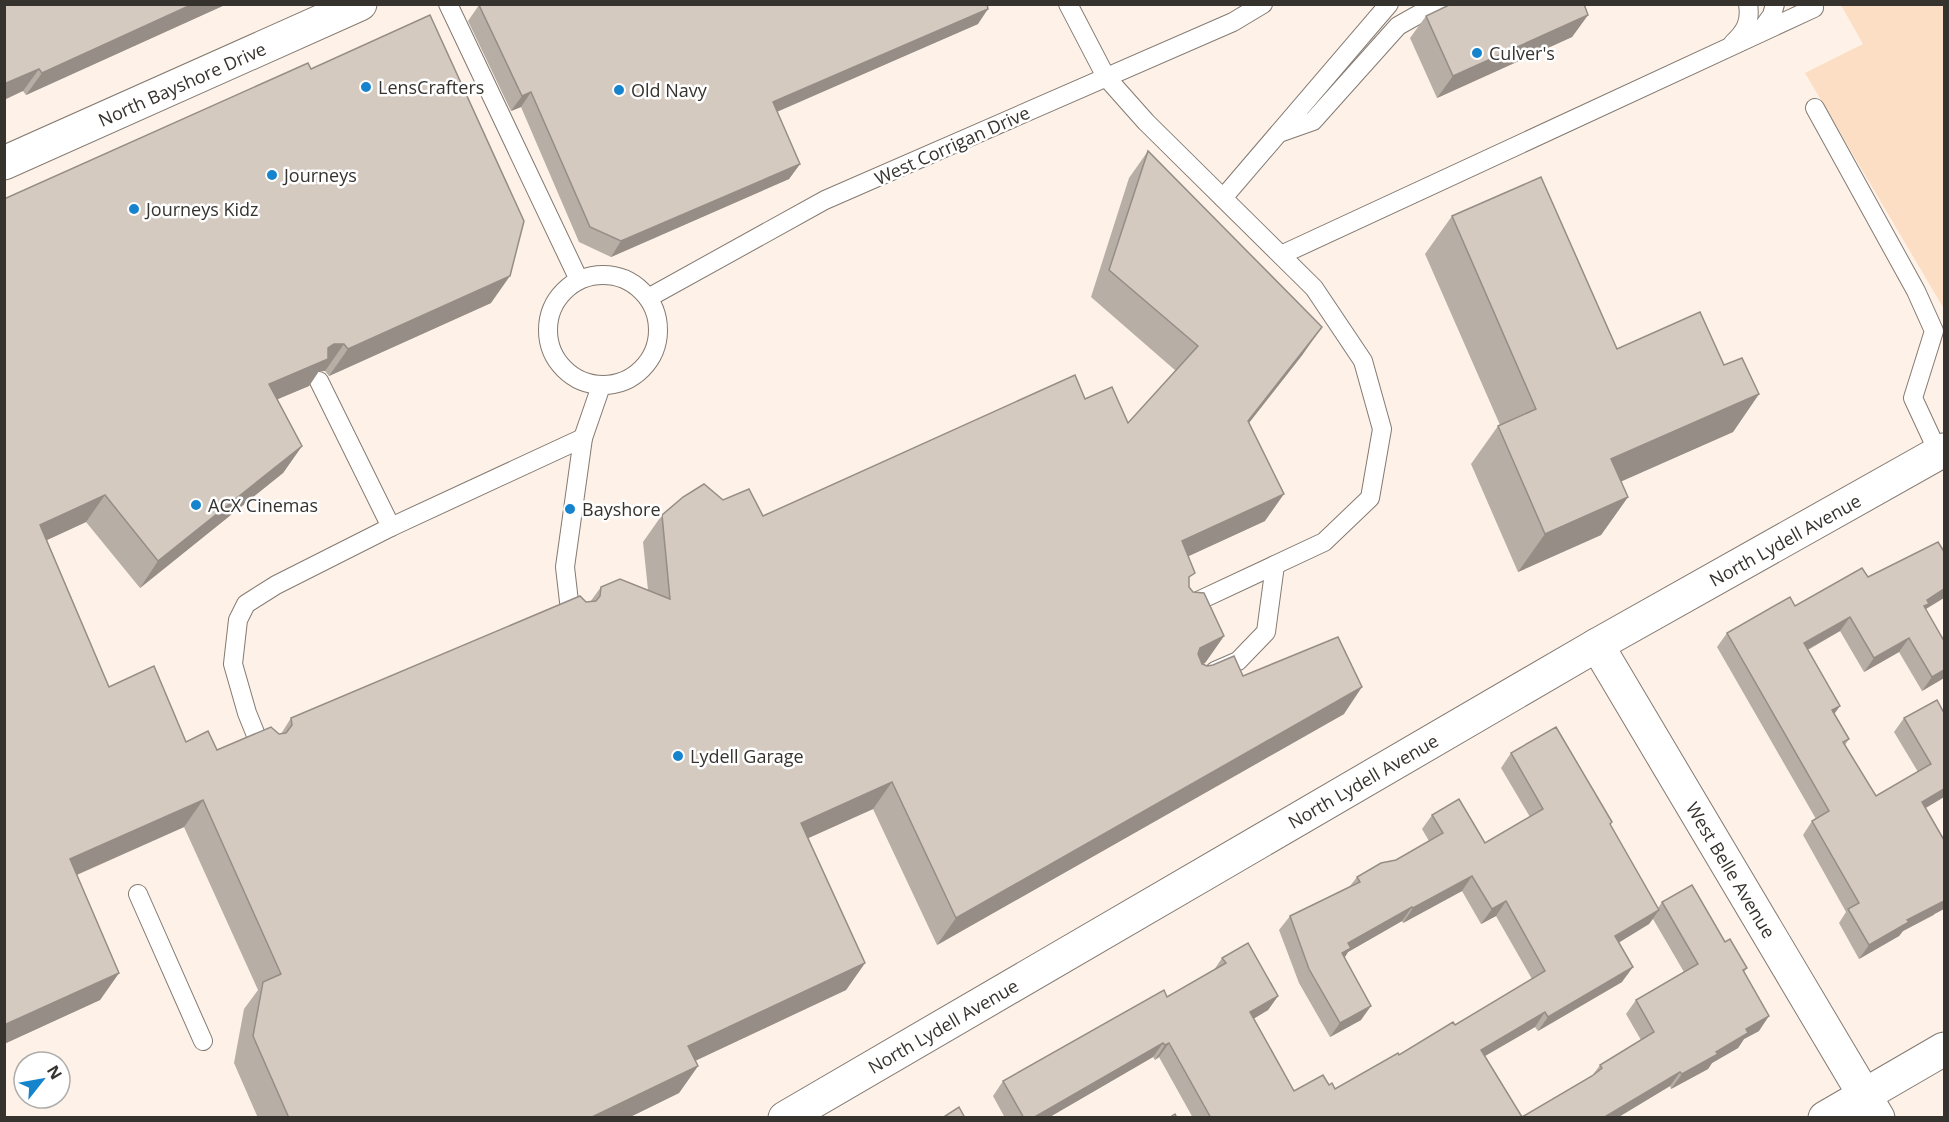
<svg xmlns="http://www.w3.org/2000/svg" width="1949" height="1122" font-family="'Open Sans',sans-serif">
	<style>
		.green { fill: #fbdec3 }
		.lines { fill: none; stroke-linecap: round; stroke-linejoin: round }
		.lane-casing { stroke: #847a71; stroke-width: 20 }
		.street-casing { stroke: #847a71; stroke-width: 35 }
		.lane { stroke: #fff; stroke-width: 18 }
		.street { stroke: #fff; stroke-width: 33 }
		.wall { fill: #b7aea5; fill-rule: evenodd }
		.shaded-wall { fill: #958d86 }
		.building { fill: #d5cac0; stroke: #958d86; stroke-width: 1.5 }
		.poi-dot { fill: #1683cd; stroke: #fff; stroke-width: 2 }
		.labels { text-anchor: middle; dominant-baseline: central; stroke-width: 5; stroke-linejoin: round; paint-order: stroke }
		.poi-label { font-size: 18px; fill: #36322e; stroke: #fff; text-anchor: start }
		.street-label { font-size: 18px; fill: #36322e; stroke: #fff }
	</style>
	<rect width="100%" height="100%" fill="#fef2e8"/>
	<polygon class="green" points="1841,5 1944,5 1944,309 1805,73 1863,44"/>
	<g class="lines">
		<g class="lane-casing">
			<g id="lane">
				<polyline points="448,4 579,280"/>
				<polyline points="1068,4 1106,77 1146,122 1314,288 1363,361 1382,429 1370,498 1324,542 1183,608"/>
				<polyline points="1759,33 1772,15 1775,4"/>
				<path d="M1733 43C1745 32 1751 22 1748 4"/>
				<polyline points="1815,108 1916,291 1934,331 1913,398 1939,454"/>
				<polyline points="1279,133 1313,121 1398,26 1437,4"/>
				<polyline points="1223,198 1389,4"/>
				<polyline points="1281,255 1814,8 1812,4"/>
				<circle cx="603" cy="330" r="55"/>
				<polyline points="648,298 825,200 1233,22 1263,4"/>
				<polyline points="319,381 391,527"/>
				<polyline points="571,619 565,567 583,438 601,386"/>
				<polyline points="1215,671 1238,661 1266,632 1275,565"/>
				<polyline points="262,750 247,713 233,664 238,620 246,604 276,585 391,527 583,438"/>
				<polyline points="138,894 203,1041"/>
			</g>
		</g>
		<g class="street-casing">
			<g id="street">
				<polyline points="4,163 360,4"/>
				<polyline points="1597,645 1878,1118"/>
				<polyline points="785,1118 1597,645 1944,450"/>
				<polyline points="1825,1118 1944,1049"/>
			</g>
		</g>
		<use href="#lane" class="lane"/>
		<use href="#street" class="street"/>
	</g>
	<g class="wall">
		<polygon points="4,4 227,4 26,95 23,91"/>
		<polygon points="479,5 978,24 777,111 800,164 789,179 611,257 579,242 521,107 511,111 468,21"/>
		<polygon points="1588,15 1572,37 1437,98 1410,38 1426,16"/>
		<polygon points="311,69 491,303 329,376 325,371 319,371 309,386 277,399 302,446 283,473 140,588 86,522 47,540 109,687 186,742 217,750 281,734 291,718 586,602 590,602 601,587 648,590 643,542 662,515 723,500 763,516 1085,399 1128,423 1176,371 1091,297 1129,178 1148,151 1303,354 1249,423 1265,521 1188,556 1189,587 1224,636 1205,663 1203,664 1243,676 1344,714 937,945 873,809 808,838 865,963 846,990 695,1061 698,1066 679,1093 628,1118 258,1118 234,1063 244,1009 258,990 184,827 77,875 119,973 100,1000 4,1044 4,199"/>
		<polygon points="1452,216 1617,349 1724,365 1759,394 1733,432 1621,481 1628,497 1601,535 1518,572 1471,464 1498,426 1500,425 1425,254"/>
		<polygon points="1868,577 1926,609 1944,678 1922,691 1899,652 1864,672 1840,631 1808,650 1834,714 1849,739 1845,745 1876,796 1918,772 1894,732 1904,718 1944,713 1944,797 1926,808 1934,915 1903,931 1899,936 1859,959 1839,923 1846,912 1803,835 1812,821 1816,819 1717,647 1727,633"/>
		<path d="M1511 753 1610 825 1658 908 1662 902 1725 942 1747 968 1744 972 1759 1031 1744 1039 1738 1048 1712 1063 1708 1069 1671 1089 1670 1086 1617 1118H1193L1159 1057 1155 1060 1153 1057 1048 1118H1005L993 1096 1003 1081 1167 997 1214 970 1222 958 1278 996 1268 1010 1253 1019 1294 1091 1329 1085 1335 1089 1455 1025 1532 979 1496 916 1481 924 1462 891 1403 923 1402 921 1348 952 1345 957 1361 1020 1330 1037 1299 983 1279 930 1290 916 1350 886 1357 877 1396 860 1429 841 1422 829 1432 815 1485 843 1530 817 1501 768ZM1653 919 1684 972 1636 1000 1626 1014 1641 1040 1600 1065 1592 1076 1522 1117 1485 1056 1535 1027 1538 1031 1622 982 1618 943 1649 924Z"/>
	</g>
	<g class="shaded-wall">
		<polygon points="193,4 227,4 26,95 42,73"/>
		<polygon points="988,9 978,24 763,118 773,102"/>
		<polygon points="1588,15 1572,37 1437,98 1453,76"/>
		<polygon points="39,69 23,91 4,100 4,84"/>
		<polygon points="531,92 521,107 511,111 522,96"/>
		<polygon points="800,164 789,179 611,257 621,241"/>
		<polygon points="510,276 491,303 329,376 348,349"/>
		<polygon points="1322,327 1303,354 1229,448 1248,421"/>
		<polygon points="334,344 344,344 325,371 319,371 309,386 250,411 269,384 328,348"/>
		<polygon points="1759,394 1733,432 1584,498 1611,459"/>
		<polygon points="302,446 283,473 140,588 158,561"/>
		<polygon points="1284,494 1265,521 1163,568 1182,541"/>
		<polygon points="105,495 86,522 21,552 40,525"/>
		<polygon points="1628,497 1601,535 1518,572 1545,534"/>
		<polygon points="1944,589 1944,598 1926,609 1919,618 1927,600"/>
		<polygon points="1850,617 1840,631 1794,657 1804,643"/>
		<polygon points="1224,636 1205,663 1181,675 1200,648"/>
		<polygon points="1909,638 1899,652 1864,672 1874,658"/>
		<polygon points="1944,670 1944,678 1922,691 1932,677"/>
		<polygon points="1362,687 1344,714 937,945 956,918"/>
		<polygon points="1840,706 1830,720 1832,710"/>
		<polygon points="892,782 873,809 782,850 801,823"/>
		<polygon points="1944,789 1944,797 1913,815 1922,802"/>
		<polygon points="203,800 184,827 51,886 70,859"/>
		<polygon points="1472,876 1462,891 1403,923 1413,908"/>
		<polygon points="1506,901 1496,916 1481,924 1492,909"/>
		<polygon points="1944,901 1944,909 1903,931 1899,936 1859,959 1869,945 1907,920"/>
		<polygon points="1412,907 1402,921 1348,952 1341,963 1332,967 1348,943"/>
		<polygon points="1659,910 1649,924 1605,951 1615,936"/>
		<polygon points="865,963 846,990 669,1073 688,1046"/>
		<polygon points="1633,967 1622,982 1538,1031 1548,1017"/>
		<polygon points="119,973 100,1000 4,1044 4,1025"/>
		<polygon points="1278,996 1268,1010 1240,1027 1250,1012"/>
		<polygon points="1371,1006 1361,1020 1330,1037 1340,1023"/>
		<polygon points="1545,1012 1535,1027 1471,1064 1481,1050"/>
		<polygon points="1769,1016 1759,1031 1744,1039 1738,1048 1712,1063 1708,1069 1671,1089 1682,1074 1746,1029"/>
		<polygon points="1163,1043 1153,1057 1048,1118 1033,1118"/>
		<polygon points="1169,1043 1159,1057 1155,1060 1165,1045"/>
		<polygon points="698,1066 679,1093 628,1118 590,1118"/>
		<polygon points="1680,1072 1670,1086 1617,1118 1603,1118"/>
	</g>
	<g class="building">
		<polygon points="4,4 193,4 42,73 39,69 4,84"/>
		<polygon points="481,4 987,4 988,9 773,102 800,164 621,241 590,227 531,92 522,96 479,5"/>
		<polygon points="1451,4 1584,4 1588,15 1453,76 1426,16"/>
		<polygon points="430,15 524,221 510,276 348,349 344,344 334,344 328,348 328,359 269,384 302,446 158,561 105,495 40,525 109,687 154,666 186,742 208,731 217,750 271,727 279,734 286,733 292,725 291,718 580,596 586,602 596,601 600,596 601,587 620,579 670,599 662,515 683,497 704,484 723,500 749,489 763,516 1075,375 1085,399 1112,387 1128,423 1198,346 1109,270 1148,151 1322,327 1248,421 1284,494 1182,541 1195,573 1189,577 1189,587 1193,592 1204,593 1224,636 1200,648 1198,654 1202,664 1207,666 1213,665 1234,656 1243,676 1338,637 1362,687 956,918 892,782 801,823 865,963 688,1046 698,1066 590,1118 289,1118 253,1036 263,982 281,974 203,800 70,859 119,973 4,1025 4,199 308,63 311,69"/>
		<polygon points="1541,177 1617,349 1700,312 1724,365 1742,358 1759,394 1611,459 1628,497 1545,534 1498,426 1536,409 1452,216"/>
		<polygon points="1938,542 1943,550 1944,549 1944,589 1927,600 1929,604 1924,606 1944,641 1944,670 1932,677 1909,638 1874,658 1850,617 1804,643 1840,706 1832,710 1849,739 1843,742 1876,796 1931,764 1904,718 1937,700 1944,713 1944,789 1922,802 1944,840 1944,901 1907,920 1909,922 1869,945 1848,909 1859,903 1812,821 1829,811 1727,633 1790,597 1795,606 1862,568 1868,577"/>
		<polygon points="1556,727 1612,822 1610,824 1659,910 1615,936 1633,967 1548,1017 1545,1012 1481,1050 1522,1117 1592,1076 1602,1068 1600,1065 1654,1032 1636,1000 1698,964 1662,902 1692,885 1725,942 1730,939 1747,968 1743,970 1769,1016 1746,1029 1748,1033 1716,1052 1718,1054 1682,1074 1680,1072 1603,1118 1211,1118 1169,1043 1165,1045 1163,1043 1033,1118 1024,1118 1003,1081 1164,990 1167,997 1226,963 1222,958 1248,943 1278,996 1250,1012 1294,1091 1323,1075 1329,1085 1332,1083 1335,1089 1398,1053 1399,1055 1453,1022 1455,1025 1545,971 1506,901 1492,909 1472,876 1413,908 1412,907 1348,943 1351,948 1342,953 1371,1006 1340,1023 1309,969 1290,916 1360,882 1357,877 1381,863 1396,860 1443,833 1432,815 1459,799 1485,843 1543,809 1511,753"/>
		<polygon points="959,1107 965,1118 942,1118"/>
		<polygon points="1175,1114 1177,1118 1169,1118"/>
	</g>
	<g class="poi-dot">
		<circle cx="1477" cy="53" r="6"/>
		<circle cx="366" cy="87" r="6"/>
		<circle cx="619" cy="90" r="6"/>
		<circle cx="272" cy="175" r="6"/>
		<circle cx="134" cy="209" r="6"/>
		<circle cx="196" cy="505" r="6"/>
		<circle cx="570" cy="509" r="6"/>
		<circle cx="678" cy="756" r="6"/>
	</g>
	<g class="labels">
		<g class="poi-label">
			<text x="1489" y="53">Culver's</text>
			<text x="378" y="87">LensCrafters</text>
			<text x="631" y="90">Old Navy</text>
			<text x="284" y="175">Journeys</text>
			<text x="146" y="209">Journeys Kidz</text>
			<text x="208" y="505">ACX Cinemas</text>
			<text x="582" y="509">Bayshore</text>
			<text x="690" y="756">Lydell Garage</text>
		</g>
		<g class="street-label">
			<text transform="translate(182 84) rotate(-24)">North Bayshore Drive</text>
			<text transform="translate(952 145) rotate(-24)">West Corrigan Drive</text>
			<text transform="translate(1785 540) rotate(-29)">North Lydell Avenue</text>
			<text transform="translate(1363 781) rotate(-30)">North Lydell Avenue</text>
			<text transform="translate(1731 870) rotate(59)">West Belle Avenue</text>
			<text transform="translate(943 1026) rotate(-30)">North Lydell Avenue</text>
		</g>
	</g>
	<rect width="1949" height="1122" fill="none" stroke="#36322e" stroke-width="12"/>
	<g transform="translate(42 1080) rotate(59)"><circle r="28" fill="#ffffff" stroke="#afadab" stroke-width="1.5"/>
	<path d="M0-4.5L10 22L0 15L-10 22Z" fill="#1683cd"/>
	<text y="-9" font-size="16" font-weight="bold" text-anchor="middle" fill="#36322e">N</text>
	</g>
</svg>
